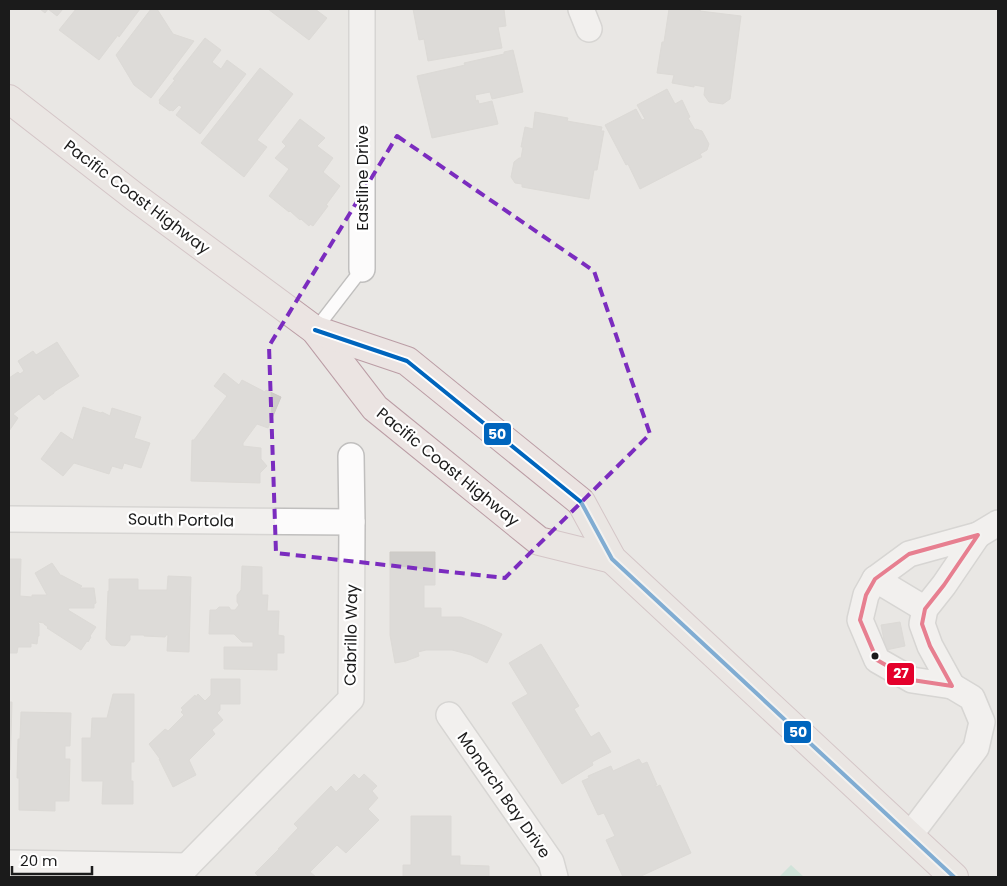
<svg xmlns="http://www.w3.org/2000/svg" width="1007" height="886" font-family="Poppins,sans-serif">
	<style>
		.pitch { fill: #b2ddcc }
		.building { fill: #ceccc9; stroke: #ccc9c5 }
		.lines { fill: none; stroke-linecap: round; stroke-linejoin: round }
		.service-casing { stroke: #c0bfbe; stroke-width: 15 }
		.minor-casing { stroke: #c0bfbe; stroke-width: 28 }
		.trunk-casing { stroke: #bb9da5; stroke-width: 30 }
		.service { stroke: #fcfbfb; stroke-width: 12 }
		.minor { stroke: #fcfbfb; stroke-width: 25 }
		.trunk { stroke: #ebe4e2; stroke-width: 28 }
		.bus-1-casing { stroke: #fff; stroke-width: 8 }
		.bus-2-casing { stroke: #fff; stroke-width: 8 }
		.bus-1 { stroke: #0065bd; stroke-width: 4 }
		.bus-2 { stroke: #e4002b; stroke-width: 4 }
		.marked { fill: none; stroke: #7b2cbf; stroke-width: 4; stroke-dasharray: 10 6; stroke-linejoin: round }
		.bus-dot { fill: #1b1b1b; stroke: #fff; stroke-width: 2 }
		.labels { text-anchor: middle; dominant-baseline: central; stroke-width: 4.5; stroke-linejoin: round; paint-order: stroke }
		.street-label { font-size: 16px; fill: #1b1b1b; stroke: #fff }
		.line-badge { stroke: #fff; stroke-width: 2 }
		.badge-label { font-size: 14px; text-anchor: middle; font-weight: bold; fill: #fff }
	</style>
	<rect width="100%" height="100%" fill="#e9e7e4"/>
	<polygon class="pitch" points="791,865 804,877 779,877"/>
	<g class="building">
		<polygon points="40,9 63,9 57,16 48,9 45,13"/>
		<polygon points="76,9 140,9 119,37 118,35 99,60 59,30"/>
		<polygon points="151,9 157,9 173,34 194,41 151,98 134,85 116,55"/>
		<polygon points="268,9 315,9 327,18 309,40"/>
		<polygon points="413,9 504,9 506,26 498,27 502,48 428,61 424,39 419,40"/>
		<polygon points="669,9 701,9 700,11 741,16 730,99 723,104 709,102 704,95 705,87 694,85 694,87 672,83 674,75 657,73 662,42 664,42"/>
		<polygon points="205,38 221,50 212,62 221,69 227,60 246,74 200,134 176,115 182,107 179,105 173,111 171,110 170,111 159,103 160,102 159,100 175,80 173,79"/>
		<polygon points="513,50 523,92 492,99 490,92 475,95 476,101 478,100 479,104 492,101 498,124 432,138 417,76 465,65 464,63 504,54 504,52"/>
		<polygon points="260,68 293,94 257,140 267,147 244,177 201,143"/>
		<polygon points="667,89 675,104 682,100 690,117 688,118 695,130 696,129 702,131 709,144 707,150 700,154 702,157 640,189 628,164 626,165 605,125 636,109 642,120 645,119 637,105"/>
		<polygon points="535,112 568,118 567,121 602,127 601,131 604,131 597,170 594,170 589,199 522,187 522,184 515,183 511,177 514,162 519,158 521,158 523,147 521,147 525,127 533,129"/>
		<polygon points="300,119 325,138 317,146 333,158 323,172 340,186 326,205 328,206 313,226 310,224 309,226 301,219 300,220 290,211 289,212 269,196 289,169 275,158 286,146 282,142"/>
		<polygon points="57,342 79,376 54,392 54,393 44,400 39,394 13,414 18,418 9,431 9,378 18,372 20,374 24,371 18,361 33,351 36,355"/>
		<polygon points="224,373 239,385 242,380 265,392 266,390 281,397 268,428 257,424 243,443 243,446 261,448 261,459 267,466 260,473 260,483 191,481 192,440 194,440 227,396 214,386"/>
		<polygon points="83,407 101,413 102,412 110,416 112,408 141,417 134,438 150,443 141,468 124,463 122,469 112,466 109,474 74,463 63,476 41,459 61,432 73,440"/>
		<polygon points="390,552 435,552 435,585 424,585 424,608 441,608 441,617 461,617 485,626 502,634 487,663 471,655 452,650 426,650 418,652 419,656 406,661 395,663 390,635"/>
		<polygon points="9,559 21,559 20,596 32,597 32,595 47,595 35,573 52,563 61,576 61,575 82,586 80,588 94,588 96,603 94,604 94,608 69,608 68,610 96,627 90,636 91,637 88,642 87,641 81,650 47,628 48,627 44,624 44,623 38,622 38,623 39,624 39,636 38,636 37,644 31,643 31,647 18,647 17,653 9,653"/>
		<polygon points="242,566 262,567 262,595 268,595 267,611 279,611 278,635 284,636 284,653 277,653 277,670 224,669 224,647 253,647 253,642 242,642 234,634 209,634 210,610 216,610 219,607 229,607 231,610 235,610 239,605 237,602 237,595 241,590"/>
		<polygon points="168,576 191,577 189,652 167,651 168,635 166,635 165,637 144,636 144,635 130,635 130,640 125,646 111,645 106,639 108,591 109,591 109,579 138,579 138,590 167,590"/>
		<polygon points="900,622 905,646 886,650 881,625"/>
		<polygon points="541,644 579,706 574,709 591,737 599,732 611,752 592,762 593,765 562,784 512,703 528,694 509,663"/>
		<polygon points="211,679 240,679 240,704 220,704 220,710 217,713 223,720 212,730 215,734 189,760 196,775 173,787 159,759 160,759 149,744 165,729 168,731 184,715 181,712 183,710 181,708 195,695 196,697 198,694 205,701 211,695"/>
		<polygon points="113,694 134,694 134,762 131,762 131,781 133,781 133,804 102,804 103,781 82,781 82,738 91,738 92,718 107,718"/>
		<polygon points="9,702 12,702 10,770 9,770 9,782"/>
		<polygon points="21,712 71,713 70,746 65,746 65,759 70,759 69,801 55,801 55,811 19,810 19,778 17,778 18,739 20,739"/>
		<polygon points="639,759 642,764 647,762 657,785 655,785 656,787 660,785 691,853 639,877 623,877 606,840 615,836 604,813 598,815 582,781 589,778 588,776 611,766 613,771"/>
		<polygon points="354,774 359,779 364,774 377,786 372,791 378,798 368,809 379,820 346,853 337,845 310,872 316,877 259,877 255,873 279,849 278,849 298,828 294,824 331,786 336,792"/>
		<polygon points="411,816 451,816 451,856 460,856 460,865 489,866 489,877 403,877 403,865 411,865"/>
	</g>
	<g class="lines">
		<g class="service-casing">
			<polyline id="service" points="315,330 362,269"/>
		</g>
		<g class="minor-casing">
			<g id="minor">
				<polyline points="362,9 362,269"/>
				<polyline points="581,9 589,29"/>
				<polyline points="9,519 352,522"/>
				<polygon points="978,535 944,585 925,609 922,624 930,646 952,686 912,680 877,660 860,620 866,595 875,579 909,554"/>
				<polyline points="978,535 998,523"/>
				<polyline points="875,579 925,609"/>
				<polyline points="449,715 551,862 555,877"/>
				<polyline points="910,835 976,748 982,722 972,698 952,686"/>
				<polyline points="9,863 187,866"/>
				<polyline points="187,866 351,699 352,522 351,456"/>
			</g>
		</g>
		<g class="trunk-casing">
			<g id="trunk">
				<polyline points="9,99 135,197 315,330 375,408 539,541 612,559"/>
				<polyline points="315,330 407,361 581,502 612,559 954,877"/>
			</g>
		</g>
		<use href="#service" class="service"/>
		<use href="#minor" class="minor"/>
		<use href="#trunk" class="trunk"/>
		<g class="bus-1-casing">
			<polyline id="bus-1" points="315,330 407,361 581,502 612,559 954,877"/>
		</g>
		<g class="bus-2-casing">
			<polygon id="bus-2" points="978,535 944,585 925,609 922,624 930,646 952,686 912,680 877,660 860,620 866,595 875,579 909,554"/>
		</g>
		<use href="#bus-1" class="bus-1"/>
		<use href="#bus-2" class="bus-2"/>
	</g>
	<path d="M0 0H1007V886H0ZM397 136 594 271 650 434 505 578 276 553 269 346Z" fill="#e9e7e4" fill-opacity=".55" fill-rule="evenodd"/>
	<path class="marked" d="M397 136 594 271 650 434 505 578 276 553 269 346Z"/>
	<circle class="bus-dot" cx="875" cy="656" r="4.5"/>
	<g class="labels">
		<g class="street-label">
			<text transform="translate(362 178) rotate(-90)">Eastline Drive</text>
			<text transform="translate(137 197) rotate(37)">Pacific Coast Highway</text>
			<text transform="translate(448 467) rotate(39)">Pacific Coast Highway</text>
			<text transform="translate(181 520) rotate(1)">South Portola</text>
			<text transform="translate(351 635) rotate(-89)">Cabrillo Way</text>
			<text transform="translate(504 795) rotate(55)">Monarch Bay Drive</text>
		</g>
	</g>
	<g class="line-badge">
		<rect x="483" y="422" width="29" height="24" rx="5" fill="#0065bd"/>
		<rect x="886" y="662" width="29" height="24" rx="5" fill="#e4002b"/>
		<rect x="783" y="720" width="29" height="24" rx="5" fill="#0065bd"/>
	</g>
	<g class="badge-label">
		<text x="497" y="439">50</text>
		<text x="901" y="678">27</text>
		<text x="798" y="737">50</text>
	</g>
	<rect width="1007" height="886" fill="none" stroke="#1b1b1b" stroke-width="20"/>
	<path d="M12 866v8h80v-8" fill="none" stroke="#1b1b1b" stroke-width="2.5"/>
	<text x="20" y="866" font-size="15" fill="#1b1b1b" stroke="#ffffff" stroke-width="4" paint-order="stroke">20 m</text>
</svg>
